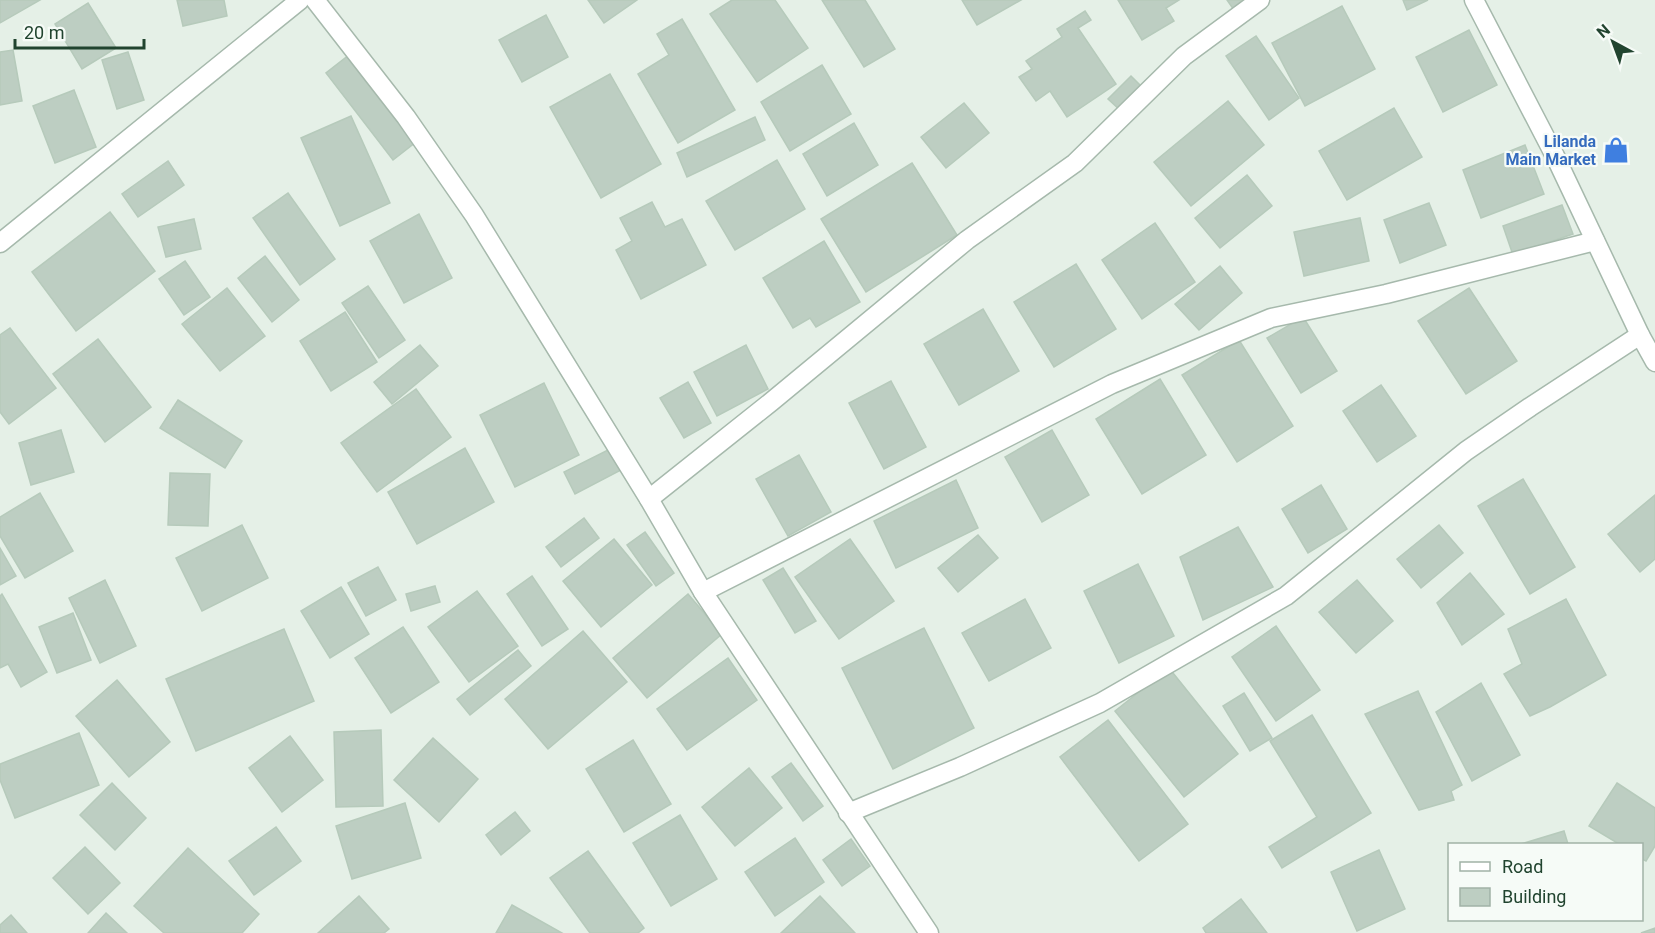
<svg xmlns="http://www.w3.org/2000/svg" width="1655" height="933" font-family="Roboto,sans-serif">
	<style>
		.building { fill: #bdcec2; stroke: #b6cabb; stroke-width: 1.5 }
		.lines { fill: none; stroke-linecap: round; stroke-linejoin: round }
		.minor-casing { stroke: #a6b9ac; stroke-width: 21 }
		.tertiary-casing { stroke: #a6b9ac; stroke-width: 21 }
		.minor { stroke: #fff; stroke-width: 18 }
		.tertiary { stroke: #fff; stroke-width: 18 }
		.labels { text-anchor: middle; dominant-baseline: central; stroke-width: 4.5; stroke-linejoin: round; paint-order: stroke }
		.shop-label { font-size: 16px; font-weight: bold; fill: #366cbe; stroke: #f6fbf7; text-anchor: end }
	</style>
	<rect width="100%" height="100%" fill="#e5f0e7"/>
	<g class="building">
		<polygon points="0,0 40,0 0,23"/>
		<polygon points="177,0 224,0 227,16 183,26"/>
		<polygon points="588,0 637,0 604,23"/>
		<polygon points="732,0 775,0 808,48 757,82 710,14"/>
		<polygon points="822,0 865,0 895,49 864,67"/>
		<polygon points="962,0 1021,0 977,25"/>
		<polygon points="1118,0 1179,0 1166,8 1174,21 1142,40"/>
		<polygon points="1227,0 1252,0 1236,13"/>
		<polygon points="1403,0 1428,0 1407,10"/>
		<polygon points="88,3 116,48 82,69 55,24"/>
		<polygon points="1342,6 1375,69 1305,106 1272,43"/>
		<polygon points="1085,11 1091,20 1078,28 1116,84 1067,117 1050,91 1036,101 1019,77 1032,69 1026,61 1062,37 1057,29"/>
		<polygon points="546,15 568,57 522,82 499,40"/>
		<polygon points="682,19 735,110 678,143 638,74 669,55 657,34"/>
		<polygon points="1469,30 1497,85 1443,112 1416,57"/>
		<polygon points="1256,36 1299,98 1269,120 1226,56"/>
		<polygon points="13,50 22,101 0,105 0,52"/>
		<polygon points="354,51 421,138 393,160 326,73"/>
		<polygon points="128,52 144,100 117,109 102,60"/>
		<polygon points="822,65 851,114 790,151 761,102"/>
		<polygon points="610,74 661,164 601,198 550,107"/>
		<polygon points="1131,76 1144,89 1121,111 1108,99"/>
		<polygon points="74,90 96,147 55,163 33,106"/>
		<polygon points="1228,101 1264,145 1191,206 1154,162"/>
		<polygon points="964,103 989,133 946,168 921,137"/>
		<polygon points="1394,108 1422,157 1347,200 1319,151"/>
		<polygon points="351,116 390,203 340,226 301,138"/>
		<polygon points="755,117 765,140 687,177 677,153"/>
		<polygon points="854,123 878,165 827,196 803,154"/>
		<polygon points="1525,145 1544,194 1481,218 1463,170"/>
		<polygon points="777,160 805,209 735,250 706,201"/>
		<polygon points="168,161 184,185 138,217 122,194"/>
		<polygon points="912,163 957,235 866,292 821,219"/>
		<polygon points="1247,175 1272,206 1220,248 1195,218"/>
		<polygon points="288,193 335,259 300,285 253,218"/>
		<polygon points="652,202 665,227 682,219 706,265 641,299 616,250 632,241 620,218"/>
		<polygon points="1429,203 1446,245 1400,263 1384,220"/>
		<polygon points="1562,205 1573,234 1513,255 1503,226"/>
		<polygon points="110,212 155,271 76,331 32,272"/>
		<polygon points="419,214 452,278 404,303 370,241"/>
		<polygon points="1360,218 1369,261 1304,276 1294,232"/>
		<polygon points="194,219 201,249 166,257 158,227"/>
		<polygon points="1155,223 1195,282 1142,319 1102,260"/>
		<polygon points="824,241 860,302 816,327 810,318 793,328 763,278"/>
		<polygon points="265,256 299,300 272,322 238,278"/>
		<polygon points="185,261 210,297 184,315 159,279"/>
		<polygon points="1076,264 1116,329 1054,367 1014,302"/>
		<polygon points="1220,266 1242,293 1199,330 1175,304"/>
		<polygon points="368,286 405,340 379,358 342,303"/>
		<polygon points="227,288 265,336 220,371 182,324"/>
		<polygon points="1469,288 1517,361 1466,394 1418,321"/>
		<polygon points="983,309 1019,371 959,405 924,344"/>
		<polygon points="345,312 377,362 331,391 300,341"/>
		<polygon points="1303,317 1337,371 1301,393 1267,338"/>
		<polygon points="10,328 56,388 9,424 0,412 0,335"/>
		<polygon points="98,339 151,407 105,442 53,374"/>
		<polygon points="1239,340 1293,426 1237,462 1182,375"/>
		<polygon points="420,345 438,366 392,404 374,382"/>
		<polygon points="746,345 768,389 717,416 694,372"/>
		<polygon points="1160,379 1206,455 1142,494 1096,419"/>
		<polygon points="891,381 926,447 884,469 849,403"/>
		<polygon points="688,382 711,423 684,438 660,398"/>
		<polygon points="544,383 579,455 515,487 480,415"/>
		<polygon points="1381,385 1416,436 1377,462 1343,411"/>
		<polygon points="416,389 451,437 377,492 341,443"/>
		<polygon points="178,400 242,441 225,468 160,428"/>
		<polygon points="61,430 74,472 31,485 19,443"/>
		<polygon points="1052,430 1089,495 1042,522 1005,457"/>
		<polygon points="465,448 494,502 417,544 388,492"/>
		<polygon points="610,449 621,470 575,494 564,472"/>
		<polygon points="799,455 831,512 788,536 756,479"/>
		<polygon points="170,473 210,474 208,526 168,525"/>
		<polygon points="1523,479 1575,567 1530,594 1478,506"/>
		<polygon points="956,480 978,528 896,568 874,521"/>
		<polygon points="1321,485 1347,529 1308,553 1282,509"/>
		<polygon points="40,493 73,551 25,578 0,536 0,517"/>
		<polygon points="1655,495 1655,559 1640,572 1608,534"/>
		<polygon points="584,518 599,538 561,567 546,547"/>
		<polygon points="242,525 268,578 202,611 176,558"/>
		<polygon points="1439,525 1463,553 1421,588 1397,559"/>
		<polygon points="1238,527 1273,587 1203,620 1180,557"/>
		<polygon points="645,532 674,573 656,586 627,545"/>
		<polygon points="978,535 998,558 958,592 938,568"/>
		<polygon points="614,539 652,585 601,627 563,581"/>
		<polygon points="850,539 894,601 839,639 795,577"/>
		<polygon points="0,548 16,576 0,585"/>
		<polygon points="1138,564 1174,636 1119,663 1084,591"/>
		<polygon points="378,567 396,600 366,616 348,583"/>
		<polygon points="783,568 816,621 795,633 763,580"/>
		<polygon points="1470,573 1504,614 1462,645 1437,603"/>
		<polygon points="532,576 568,629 542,646 507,594"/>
		<polygon points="105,580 136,646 100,663 69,598"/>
		<polygon points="1357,580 1393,621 1356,653 1319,612"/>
		<polygon points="435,586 440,602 411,611 406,594"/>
		<polygon points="341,587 369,634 330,658 301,611"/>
		<polygon points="477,591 518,646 469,682 428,627"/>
		<polygon points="2,594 47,672 21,687 8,664 0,668 0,596"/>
		<polygon points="688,594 722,634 647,698 613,658"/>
		<polygon points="1025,599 1051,648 989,681 962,633"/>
		<polygon points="1566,599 1606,675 1550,707 1530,716 1504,674 1522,664 1508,629"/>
		<polygon points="73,613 91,660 57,673 39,627"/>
		<polygon points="1276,626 1320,690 1276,721 1232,657"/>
		<polygon points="403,627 439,682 391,713 355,658"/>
		<polygon points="924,628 974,728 893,769 842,668"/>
		<polygon points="284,629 314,701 196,751 166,679"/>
		<polygon points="583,631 627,682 548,749 505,699"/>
		<polygon points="518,650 531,666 470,715 457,699"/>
		<polygon points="728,658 757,700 687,750 657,709"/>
		<polygon points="1169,668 1238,754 1184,797 1115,711"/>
		<polygon points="117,680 170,742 129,777 76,716"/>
		<polygon points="1481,683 1520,755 1472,781 1436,712"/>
		<polygon points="1418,691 1462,785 1451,791 1454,800 1419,810 1365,714"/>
		<polygon points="1244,693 1272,738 1250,751 1223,706"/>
		<polygon points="1312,715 1371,813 1282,868 1269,847 1317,817 1270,741"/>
		<polygon points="1108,720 1188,824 1139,861 1060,757"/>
		<polygon points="381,730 383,806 336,807 334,732"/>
		<polygon points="79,733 99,785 15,818 0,780 0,764"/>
		<polygon points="290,736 323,780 282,812 249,768"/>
		<polygon points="433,738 478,779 439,822 394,780"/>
		<polygon points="633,740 671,804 624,832 586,769"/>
		<polygon points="791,763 823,806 803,821 772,777"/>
		<polygon points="749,768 782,808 735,846 702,807"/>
		<polygon points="112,783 146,818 115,850 80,815"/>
		<polygon points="1617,783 1655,808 1655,846 1646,861 1642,859 1642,844 1619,844 1589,826"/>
		<polygon points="405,803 421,858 352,879 336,826"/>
		<polygon points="515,812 530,831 501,855 486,835"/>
		<polygon points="680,815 717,879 671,906 633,843"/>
		<polygon points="276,827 301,861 254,895 229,861"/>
		<polygon points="1564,831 1568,844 1521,844"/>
		<polygon points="795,838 824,882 775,916 745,872"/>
		<polygon points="851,839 870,866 842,886 823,860"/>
		<polygon points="85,847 120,883 88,914 53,878"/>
		<polygon points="188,848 259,914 242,933 164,933 134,906"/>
		<polygon points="1379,850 1405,909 1357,931 1331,872"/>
		<polygon points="588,851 644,928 638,933 590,933 550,878"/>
		<polygon points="359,896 389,929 384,933 318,933"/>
		<polygon points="820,896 855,933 781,933"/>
		<polygon points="1241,899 1267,933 1206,933 1203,928"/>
		<polygon points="512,905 562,933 496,933"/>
		<polygon points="106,913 127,933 88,933"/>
		<polygon points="11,915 27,933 0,933 0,925"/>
		<polygon points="1655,928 1655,933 1641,933"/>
	</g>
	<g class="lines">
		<g class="minor-casing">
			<g id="minor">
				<polyline points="1474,0 1555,156 1640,335 1655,362"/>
				<polyline points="0,243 300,0"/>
				<polyline points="649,499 771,402 967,240 1075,163 1184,56 1260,0"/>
				<polyline points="703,592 1112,384 1271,318 1386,294 1595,241"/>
				<polyline points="848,813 960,767 1100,703 1286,596 1466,451 1530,407 1640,335"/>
			</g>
		</g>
		<g class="tertiary-casing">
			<polyline id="tertiary" points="315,0 406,117 474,215 649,499 703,592 929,933"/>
		</g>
		<use href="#minor" class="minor"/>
		<use href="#tertiary" class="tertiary"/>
	</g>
	<defs>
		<g id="shop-bare" transform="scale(2.07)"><path d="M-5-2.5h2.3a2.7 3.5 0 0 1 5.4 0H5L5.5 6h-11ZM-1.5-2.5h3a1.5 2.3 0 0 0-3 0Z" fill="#3f7fe0" stroke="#f6fbf7" stroke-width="2.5" paint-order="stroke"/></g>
	</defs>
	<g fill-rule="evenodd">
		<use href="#shop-bare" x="1616" y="150"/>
	</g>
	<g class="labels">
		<g class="shop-label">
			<text x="1596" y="141">Lilanda<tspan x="1596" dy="18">Main Market</tspan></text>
		</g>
	</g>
	<rect x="1448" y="843" width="195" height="78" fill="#f6fbf7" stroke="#a1b2a7" stroke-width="1.5"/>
	<rect x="1460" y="862" width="30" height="9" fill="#ffffff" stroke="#a1b2a7" stroke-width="1.5"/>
	<text x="1502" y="873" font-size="18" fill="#21442f">Road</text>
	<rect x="1460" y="888" width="30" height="18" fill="#bdcec2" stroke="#a1b2a7" stroke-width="1.5"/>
	<text x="1502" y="903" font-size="18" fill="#21442f">Building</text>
	<g transform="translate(1613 42) rotate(319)" stroke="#f6fbf7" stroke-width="4.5" paint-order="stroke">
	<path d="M0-4.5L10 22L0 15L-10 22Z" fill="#21442f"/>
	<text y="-9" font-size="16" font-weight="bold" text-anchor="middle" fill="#21442f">N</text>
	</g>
	<path d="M15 39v9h129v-9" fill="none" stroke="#21442f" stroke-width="3"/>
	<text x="24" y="39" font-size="18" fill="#21442f" stroke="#f6fbf7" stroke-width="4.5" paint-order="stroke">20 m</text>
</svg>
